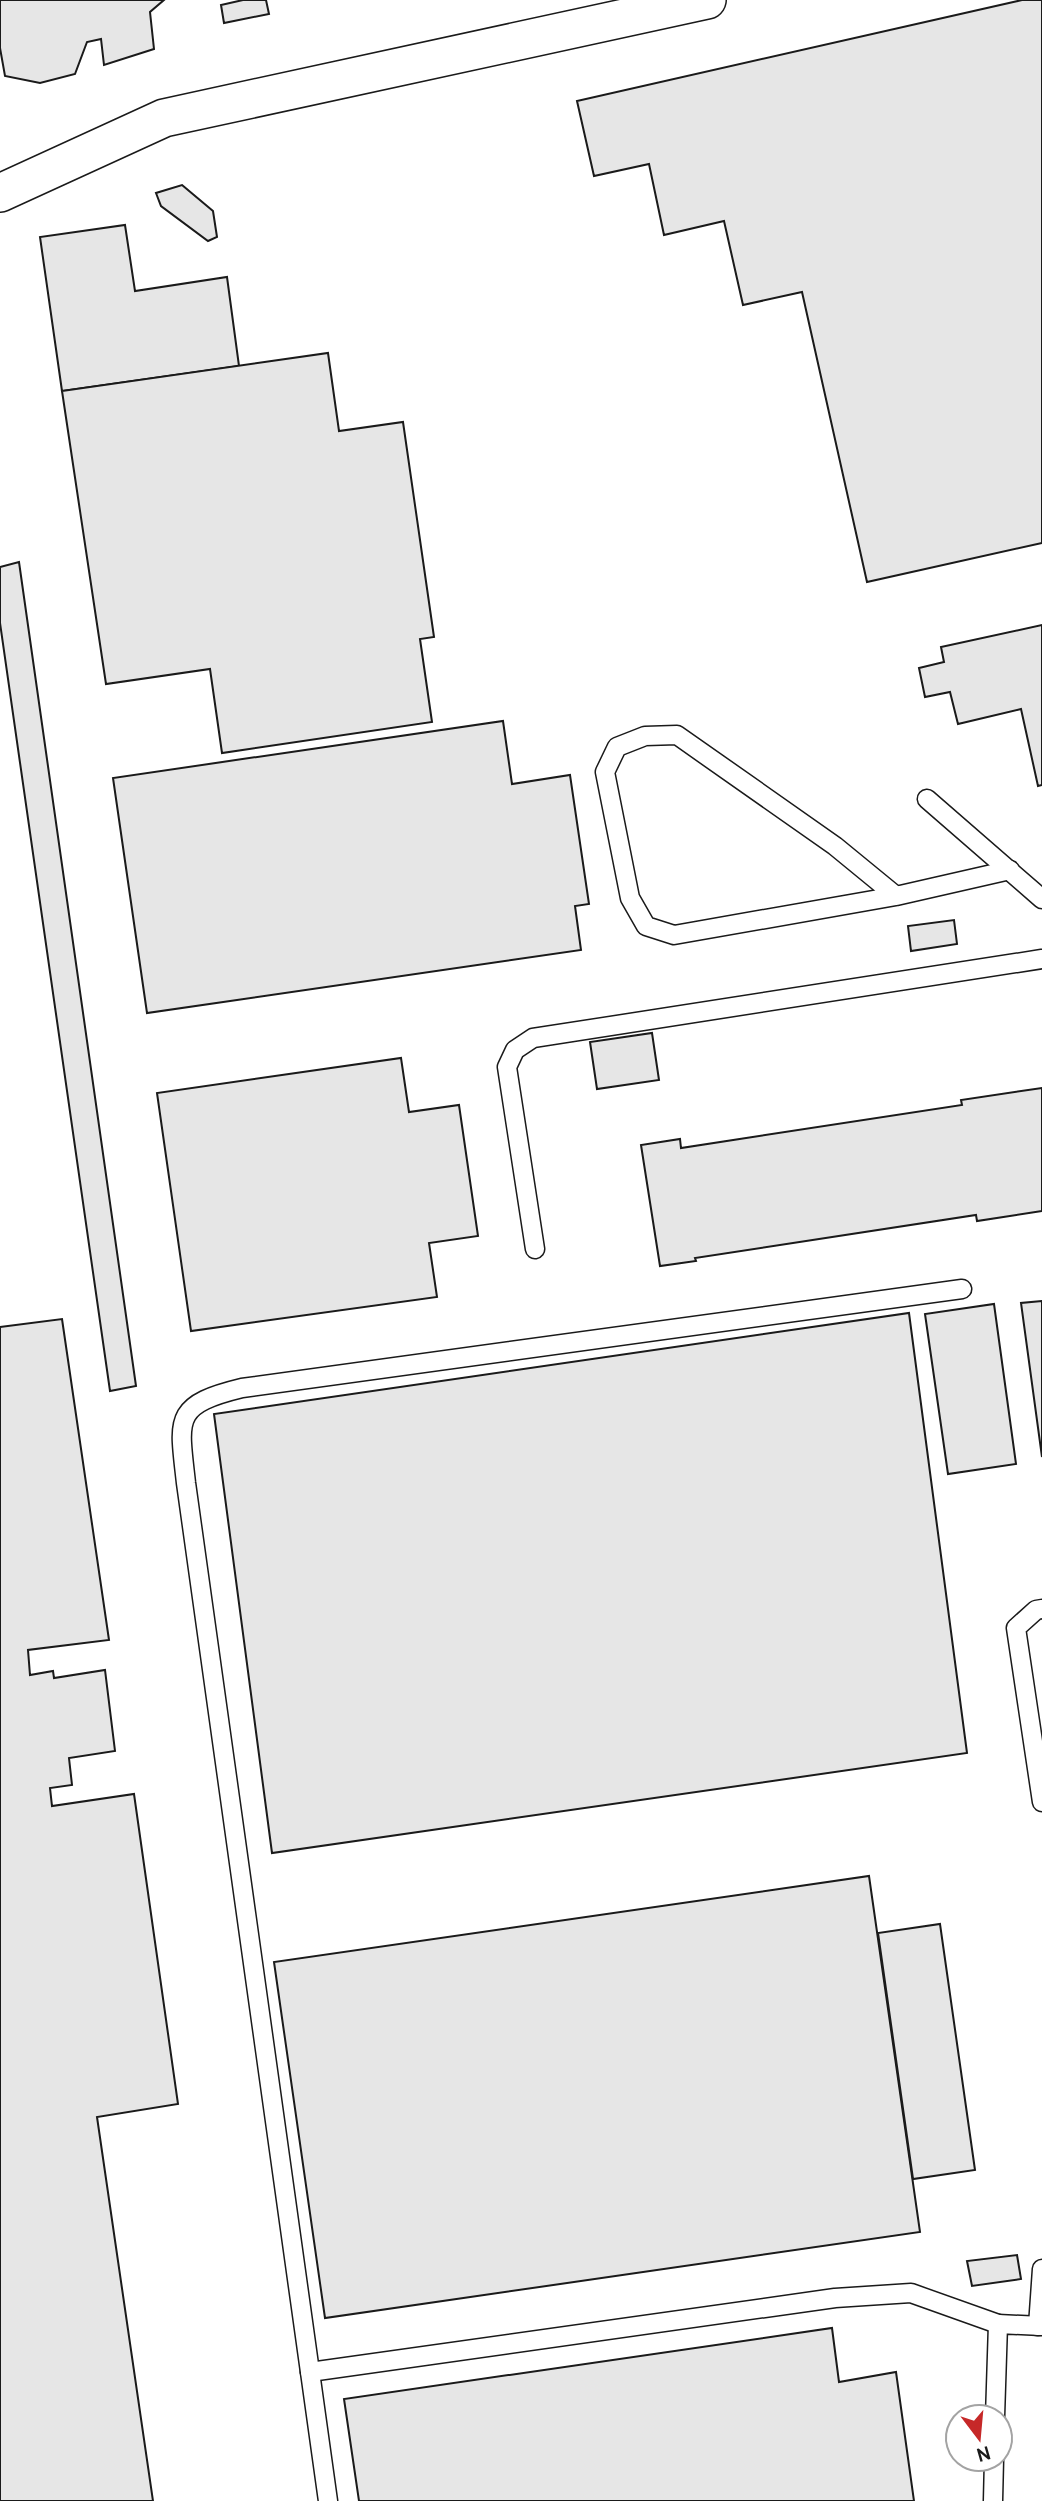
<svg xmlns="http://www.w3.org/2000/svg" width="1042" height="2501" font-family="Cabin,sans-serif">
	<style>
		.building { fill: #e6e6e6; stroke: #1a1a1a; stroke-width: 2 }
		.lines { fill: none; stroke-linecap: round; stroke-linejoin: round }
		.service-casing { stroke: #1a1a1a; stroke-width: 21 }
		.minor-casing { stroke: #1a1a1a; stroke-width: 40 }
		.service { stroke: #fff; stroke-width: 18 }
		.minor { stroke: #fff; stroke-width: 37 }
	</style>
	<rect width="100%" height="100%" fill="#fff"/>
	<g class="building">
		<polygon points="0,0 164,0 150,12 154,49 104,65 101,39 87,42 75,74 40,83 5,76 0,48"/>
		<polygon points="243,0 266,0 269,14 224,23 221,5"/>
		<polygon points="1022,0 1042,0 1042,543 867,582 802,292 743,305 724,221 664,235 649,164 594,176 577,101"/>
		<polygon points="182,185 213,211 217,237 208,241 161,206 156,193"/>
		<polygon points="125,225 135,291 227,277 239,366 62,391 40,237"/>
		<polygon points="328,353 339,431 403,422 434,637 420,639 432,722 222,753 210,669 106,684 62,391"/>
		<polygon points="19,562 136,1386 110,1391 0,623 0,567"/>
		<polygon points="1042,625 1042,785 1038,786 1021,709 958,724 950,692 925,697 919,668 944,662 941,647"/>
		<polygon points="503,721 512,784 570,775 589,904 575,906 581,950 147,1013 113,778"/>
		<polygon points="954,920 957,944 911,951 908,926"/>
		<polygon points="652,1033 659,1080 597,1089 590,1042"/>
		<polygon points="401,1058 409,1112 459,1105 478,1236 429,1243 437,1297 191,1331 157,1093"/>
		<polygon points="1042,1088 1042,1211 977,1221 976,1215 695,1258 696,1261 660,1266 641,1145 680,1139 681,1148 962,1105 961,1100"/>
		<polygon points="1042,1301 1042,1457 1021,1303"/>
		<polygon points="994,1304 1016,1464 948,1474 925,1314"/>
		<polygon points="909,1313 967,1753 272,1853 214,1414"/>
		<polygon points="62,1319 109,1640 28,1650 30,1675 53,1671 54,1678 105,1670 115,1751 69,1758 72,1785 50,1788 52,1806 134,1794 178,2104 97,2117 153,2501 0,2501 0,1327"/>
		<polygon points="869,1876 920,2232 325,2318 274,1962"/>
		<polygon points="940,1924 975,2170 913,2179 878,1933"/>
		<polygon points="1017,2255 1021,2279 972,2286 967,2261"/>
		<polygon points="832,2328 839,2382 896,2372 914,2501 359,2501 344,2399"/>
	</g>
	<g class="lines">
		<g class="service-casing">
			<g id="service">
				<polyline points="927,799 1042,899"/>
				<polyline points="896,896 835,846 677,735 645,736 617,747 605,772 630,898 646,926 674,935 896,896 1010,870"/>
				<polyline points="535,1249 507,1067 515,1050 533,1038 1042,959"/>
				<polyline points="1042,1609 1036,1610 1016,1628 1042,1802"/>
				<polyline points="1038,2326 1042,2269"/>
				<polyline points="310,2372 835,2298 911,2293 998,2324"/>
				<polyline points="995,2417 998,2324 1042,2326"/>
				<path d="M328 2501 186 1483C179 1419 172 1405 242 1388L962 1289"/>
				<polyline points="993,2501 994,2459"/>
			</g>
		</g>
		<g class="minor-casing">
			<polyline id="minor" points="0,193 164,118 707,0"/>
		</g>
		<use href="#service" class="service"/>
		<use href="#minor" class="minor"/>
	</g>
	<g transform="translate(979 2438) rotate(164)"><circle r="33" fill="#ffffff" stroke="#a3a3a3" stroke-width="2"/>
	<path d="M0-5L12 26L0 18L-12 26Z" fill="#c62828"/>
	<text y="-10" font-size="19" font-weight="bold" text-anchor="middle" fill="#1a1a1a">N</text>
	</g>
</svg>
